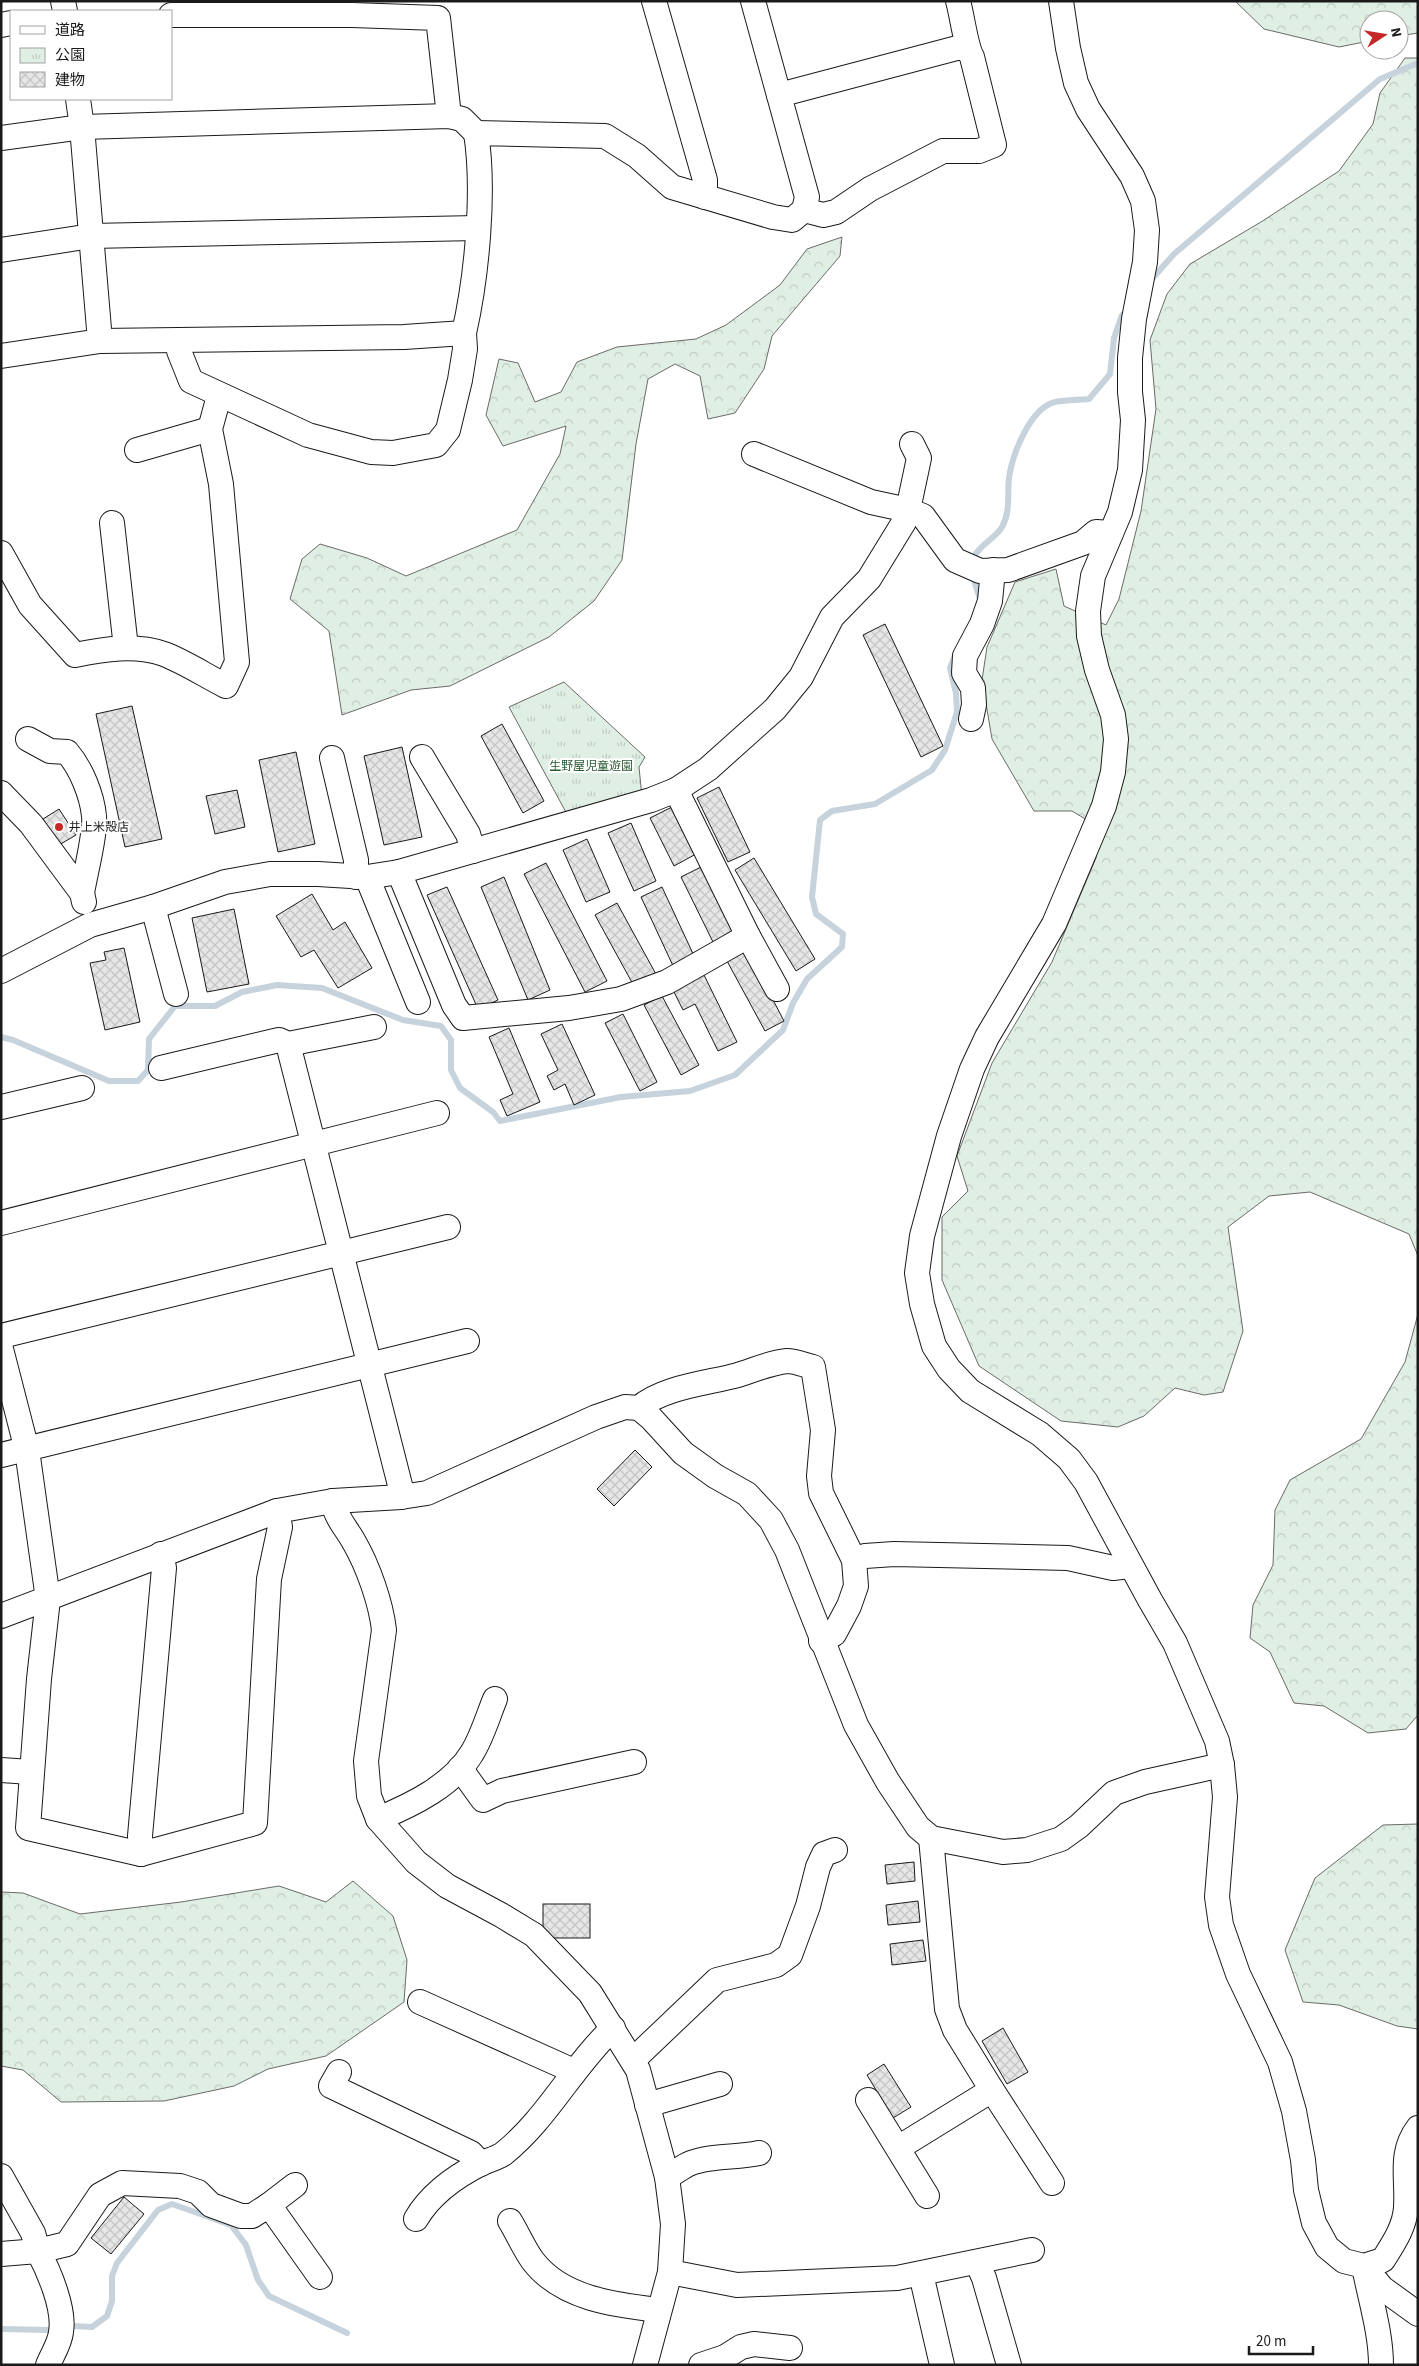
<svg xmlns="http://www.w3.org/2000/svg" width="1419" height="2366" font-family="'Source Sans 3','Noto Sans JP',sans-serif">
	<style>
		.forest { fill: url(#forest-crowns); stroke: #6a6a6a }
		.park { fill: url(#park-tufts); stroke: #6a6a6a }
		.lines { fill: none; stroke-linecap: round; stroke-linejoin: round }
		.stream { stroke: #c6d2dc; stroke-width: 6 }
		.building { fill: url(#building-cross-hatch); stroke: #1a1a1a }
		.minor-casing { stroke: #1a1a1a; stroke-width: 26 }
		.minor { stroke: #fff; stroke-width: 24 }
		.poi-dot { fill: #c62828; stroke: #fff; stroke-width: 2 }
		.labels { text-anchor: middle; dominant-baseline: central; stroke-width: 4; stroke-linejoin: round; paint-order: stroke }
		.park-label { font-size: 12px; fill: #2b5a34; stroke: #fff }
		.poi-label { font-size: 12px; fill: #1a1a1a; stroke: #fff; text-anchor: start }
	</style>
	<defs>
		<pattern id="forest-crowns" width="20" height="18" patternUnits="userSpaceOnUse" patternTransform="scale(1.25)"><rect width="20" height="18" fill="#e0efe3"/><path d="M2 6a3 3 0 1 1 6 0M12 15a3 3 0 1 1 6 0" fill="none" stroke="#c0ccc2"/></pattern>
		<pattern id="park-tufts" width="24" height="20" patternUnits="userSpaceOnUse" patternTransform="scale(1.25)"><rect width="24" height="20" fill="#e0efe3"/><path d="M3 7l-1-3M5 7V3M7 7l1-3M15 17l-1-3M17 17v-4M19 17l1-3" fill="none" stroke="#c0ccc2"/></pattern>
		<pattern id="building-cross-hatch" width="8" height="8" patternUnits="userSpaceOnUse" patternTransform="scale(1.25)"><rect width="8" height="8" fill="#e6e6e6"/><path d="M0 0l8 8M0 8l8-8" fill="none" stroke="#c5c5c5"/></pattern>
	</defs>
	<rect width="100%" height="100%" fill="#fff"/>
	<g class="forest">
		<polygon points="1235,1 1418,1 1418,33 1399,36 1399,20 1369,20 1369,41 1339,47 1264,29"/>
		<polygon points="1405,58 1418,58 1418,1256 1409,1234 1310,1192 1269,1196 1228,1227 1243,1331 1223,1392 1204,1395 1175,1388 1144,1416 1118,1427 1061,1421 979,1366 942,1280 942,1217 968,1191 957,1156 992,1063 1052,962 1096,858 1102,829 1072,811 1034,811 992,739 982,680 987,647 1015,582 1056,569 1064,606 1106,625 1119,599 1141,511 1156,409 1150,340 1167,294 1190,264 1261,222 1339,171 1373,124 1380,93"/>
		<polygon points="842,237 840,256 772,336 764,369 735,413 708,419 700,376 675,364 648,379 636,444 622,560 594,601 549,637 450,686 411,690 342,715 329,631 290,599 302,559 320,544 367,558 406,576 517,530 560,454 566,426 503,446 486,415 499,359 518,363 535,402 561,392 577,362 617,347 696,339 726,325 780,285 807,249"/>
		<polygon points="1418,1314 1418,1715 1406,1729 1368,1733 1324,1706 1294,1703 1270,1652 1250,1638 1253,1605 1273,1565 1275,1510 1290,1480 1361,1439 1405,1362"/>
		<polygon points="1418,1824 1418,2029 1397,2026 1339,2005 1303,2002 1285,1950 1315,1878 1383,1825"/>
		<polygon points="353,1881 393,1916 407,1960 404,2002 326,2056 268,2069 234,2086 164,2101 61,2102 23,2070 1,2066 1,1892 23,1893 80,1914 181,1902 279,1886 326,1902"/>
	</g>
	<polygon class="park" points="564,682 645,757 639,767 642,797 568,816 509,707"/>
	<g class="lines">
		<g class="stream">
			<polyline points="1151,280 1174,254 1380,79 1418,63"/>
			<path d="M974 557C980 544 995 539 1002 527 1011 511 1007 495 1009 478 1012 455 1030 408 1055 402 1066 400 1078 400 1089 399L1110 374 1114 338 1122 315"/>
			<polyline points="973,577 981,602"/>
			<polyline points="1,1037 13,1040 109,1081 138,1081 148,1070 149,1039 175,1006 215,1006 242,992 277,985 322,988 403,1020 441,1026 451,1040 451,1070 460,1088 493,1112 500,1121 621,1097 690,1091 735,1075 783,1030 793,1003 807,979 842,947 843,934 816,914 812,897 820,820 832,811 875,804 932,770 945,750 957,712 956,693 950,668 956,652"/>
			<polyline points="73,2326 92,2327 107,2316 112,2301 112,2276 117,2263 158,2210 172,2204 231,2225 246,2245 258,2280 269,2296 347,2333"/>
			<polyline points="1,2329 50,2330"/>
		</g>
	</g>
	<g class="building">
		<polygon points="885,624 943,746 921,757 863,635"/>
		<polygon points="132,706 162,839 125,847 96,714"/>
		<polygon points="502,724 544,801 523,813 481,736"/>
		<polygon points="402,747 422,837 384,845 364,756"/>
		<polygon points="296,752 315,844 278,852 259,760"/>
		<polygon points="719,787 750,852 728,862 697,798"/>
		<polygon points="237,790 245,827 215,834 206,796"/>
		<polygon points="672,807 696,854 674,866 650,818"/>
		<polygon points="59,809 76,835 59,845 43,819"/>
		<polygon points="631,823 656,881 634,891 608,833"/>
		<polygon points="587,839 610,892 586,902 563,850"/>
		<polygon points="754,858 815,959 796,971 735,870"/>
		<polygon points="546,863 607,981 585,992 524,874"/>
		<polygon points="703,866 736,930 713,942 681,877"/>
		<polygon points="504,877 550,990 528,1000 481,887"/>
		<polygon points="447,887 498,1000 478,1009 427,895"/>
		<polygon points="662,887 695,958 674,968 641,897"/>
		<polygon points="312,894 333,930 345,922 372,968 338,988 314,950 301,957 276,916"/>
		<polygon points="617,903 657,976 635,988 595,915"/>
		<polygon points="234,909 249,984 207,992 192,918"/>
		<polygon points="124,948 140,1022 105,1030 90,963 106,960 104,952"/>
		<polygon points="747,950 784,1021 765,1031 727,961"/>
		<polygon points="704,975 737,1042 718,1051 695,1004 683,1010 673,990"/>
		<polygon points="662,996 699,1065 681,1075 644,1005"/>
		<polygon points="623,1014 657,1082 640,1091 605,1023"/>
		<polygon points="562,1024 595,1095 574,1105 565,1084 554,1090 547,1076 558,1070 541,1034"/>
		<polygon points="509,1028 540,1102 507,1116 500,1100 513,1094 489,1037"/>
		<polygon points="635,1450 652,1467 614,1506 597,1489"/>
		<polygon points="914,1862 915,1881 887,1884 885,1865"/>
		<polygon points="918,1901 920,1922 888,1925 886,1905"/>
		<rect x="543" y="1904" width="47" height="34"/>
		<polygon points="923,1940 926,1961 892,1965 890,1944"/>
		<polygon points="1003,2028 1028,2072 1007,2084 982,2041"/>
		<polygon points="884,2064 911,2107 893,2118 867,2075"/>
		<polygon points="124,2197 144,2214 111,2254 91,2238"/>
	</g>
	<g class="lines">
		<g class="minor-casing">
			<g id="minor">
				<polyline points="63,1 65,11"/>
				<polyline points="654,1 705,180 705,197"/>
				<path d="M1061 1 1068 48 1076 83 1088 109 1132 176 1143 201 1147 230 1145 262 1134 319 1130 358V392L1133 420 1130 470 1120 512 1093 576 1088 611 1089 636 1097 670 1113 715 1116 739 1113 772 1104 806 1054 924 987 1037 972 1069 949 1136 922 1236 917 1273 922 1304 934 1346 949 1369 970 1391 1040 1434 1069 1459 1086 1482 1150 1600 1175 1643 1217 1741 1222 1765 1225 1797 1217 1897 1221 1925 1238 1974 1280 2062 1294 2111 1303 2160 1306 2190 1314 2223 1327 2247 1344 2261 1364 2266 1383 2260C1393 2244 1405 2227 1406 2207 1408 2178 1399 2153 1418 2128"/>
				<polyline points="171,15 352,15 438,18 449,116"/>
				<polyline points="1,25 11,23"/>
				<polyline points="779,95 957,48 967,48"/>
				<polyline points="78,99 82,127 100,341"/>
				<polyline points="1,138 82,127 449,116 462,119 476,133"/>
				<path d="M804 210 823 215 836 212 870 189 943 151H979L994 145 972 57C966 47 962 15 958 1"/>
				<polyline points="1,250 91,236 477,228"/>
				<polyline points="179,340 179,351 191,381 308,435 371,452 393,453 436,445 448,430 460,380 465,349 464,333"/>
				<path d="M1 356 100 341 404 337 464 333C477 276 485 190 476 133L605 136 637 156 672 187 773 217 792 220 804 210 807 197 753 1"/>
				<polyline points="137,450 210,429"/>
				<polyline points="754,454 871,502 908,510 919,458 912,444"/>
				<polyline points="112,523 126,648"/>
				<path d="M1 553 30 605 75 655C104 649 135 644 164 654 185 662 206 676 226 686L237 662 221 484 210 429 219 396"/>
				<polyline points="971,719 974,705 973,688 964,673 965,656 982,624 990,601 993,570"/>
				<path d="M28 739 50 751 67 752C81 768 92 795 94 816 96 832 85 875 82 893"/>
				<polyline points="422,757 468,834 473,851"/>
				<polyline points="332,758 356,860 356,877"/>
				<polyline points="676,790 748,936 777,989"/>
				<polyline points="1,793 31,824 82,893 84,902"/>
				<polyline points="399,872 454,1005 463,1018 569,1008 621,999 667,982 748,936"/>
				<polyline points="367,877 418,1002"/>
				<polyline points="153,907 176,994"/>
				<polyline points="1,971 90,925 153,907 225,882 270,874 318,874 367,877 399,872 651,800 676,790 708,769 775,709 801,677 832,617 869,579 904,522 908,510 923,516 955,560 980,571 1008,570 1083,543 1096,532 1111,533"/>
				<polyline points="288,1044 401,1489 401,1497"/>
				<polyline points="161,1068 279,1040 288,1044 374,1027"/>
				<polyline points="1,1107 82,1088"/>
				<polyline points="1,1223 437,1113"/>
				<polyline points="1,1336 448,1227"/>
				<polyline points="1,1349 27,1450 48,1599 39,1679 28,1828 141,1854 255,1823 269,1579 280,1527 277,1511"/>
				<path d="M639 1408C662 1387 709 1383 738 1375 754 1370 769 1363 787 1361 795 1361 805 1365 813 1367L823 1430 819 1476 821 1493 854 1560 856 1586 849 1606 834 1634 821 1641"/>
				<polyline points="1,1455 467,1341"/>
				<path d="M333 1501C335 1517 347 1529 354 1542 368 1566 381 1603 384 1630L366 1761 369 1796 378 1819 416 1862 447 1886 501 1915 534 1935 590 1993 638 2070 667 2177 673 2224 670 2272 645 2365"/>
				<polyline points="854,1560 865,1556 894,1554 1068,1558 1113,1568 1130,1566"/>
				<polyline points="1,1616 277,1511 333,1501 401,1497 427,1493 596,1417 625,1407 639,1408 651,1418 683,1453 715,1476 747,1494 771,1520 787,1550 856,1725 888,1782 918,1827 931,1838 1003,1852 1027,1850 1061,1839 1079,1826 1114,1793 1145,1782 1222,1765"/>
				<polyline points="460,1768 483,1800 502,1791 634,1762"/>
				<polyline points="1,1770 31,1772"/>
				<path d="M378 1819C412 1805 453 1785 472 1753 482 1737 488 1716 495 1699"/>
				<polyline points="931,1838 947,2009 955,2030 992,2090"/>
				<polyline points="141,1854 140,1836 164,1568 161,1554"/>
				<polyline points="420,2002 567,2068 573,2074"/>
				<polyline points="633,2060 717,1980 776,1965 790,1955 808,1906 818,1867 824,1854 835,1850"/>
				<polyline points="339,2072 331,2086 471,2153 481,2164"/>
				<polyline points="868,2100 927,2196"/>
				<polyline points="647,2105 720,2084"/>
				<polyline points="898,2148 992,2090 1052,2183"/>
				<polyline points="1,2176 33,2233 38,2251 67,2244 100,2195 122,2183 180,2186 198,2192 211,2205 241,2216 252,2216 269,2205"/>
				<path d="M667 2177C675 2173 683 2166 691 2163 712 2155 737 2158 759 2153"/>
				<polyline points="295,2185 269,2205 320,2277"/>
				<path d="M416 2219C431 2193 456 2176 482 2163 489 2160 497 2158 503 2154 547 2119 572 2067 613 2028"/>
				<path d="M510 2221C518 2234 524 2249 533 2261 562 2299 616 2305 659 2310"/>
				<path d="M1 2254 38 2251C49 2271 65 2309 61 2332 60 2343 52 2355 48 2365"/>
				<polyline points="977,2262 984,2278 1009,2365"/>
				<path d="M1364 2266C1370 2299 1381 2332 1381 2365"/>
				<polyline points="1364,2266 1382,2288 1418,2314"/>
				<polyline points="670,2272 737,2285 897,2278 1032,2250"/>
				<polyline points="921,2274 942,2365"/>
				<polyline points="701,2365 725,2357 741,2347 754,2344 790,2348"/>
			</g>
		</g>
		<use href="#minor" class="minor"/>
	</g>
	<circle class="poi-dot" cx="59" cy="827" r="5"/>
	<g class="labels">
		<g class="park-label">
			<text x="591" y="766">生野屋児童遊園</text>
		</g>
		<g class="poi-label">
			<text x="69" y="827">井上米殻店</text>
		</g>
	</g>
	<rect width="1419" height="2366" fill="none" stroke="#1a1a1a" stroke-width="5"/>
	<rect x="10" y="10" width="162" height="90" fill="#ffffff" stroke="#a3a3a3"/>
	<rect x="20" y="26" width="25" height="8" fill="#ffffff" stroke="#a3a3a3"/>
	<text x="55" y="35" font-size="15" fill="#1a1a1a">道路</text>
	<rect x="20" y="48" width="25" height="15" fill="url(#park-tufts)" stroke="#a3a3a3"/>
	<text x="55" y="60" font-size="15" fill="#1a1a1a">公園</text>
	<rect x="20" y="72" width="25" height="15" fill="url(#building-cross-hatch)" stroke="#a3a3a3"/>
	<text x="55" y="85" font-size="15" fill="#1a1a1a">建物</text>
	<g transform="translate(1384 35) rotate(78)"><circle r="24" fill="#ffffff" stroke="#a3a3a3"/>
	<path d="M0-4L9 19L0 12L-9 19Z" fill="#c62828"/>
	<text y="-8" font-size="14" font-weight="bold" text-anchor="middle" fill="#1a1a1a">N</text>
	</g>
	<path d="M1249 2346v8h64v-8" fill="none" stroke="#1a1a1a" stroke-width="2.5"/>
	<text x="1256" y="2346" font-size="15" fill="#1a1a1a" stroke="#ffffff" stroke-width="4" paint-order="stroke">20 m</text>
</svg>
